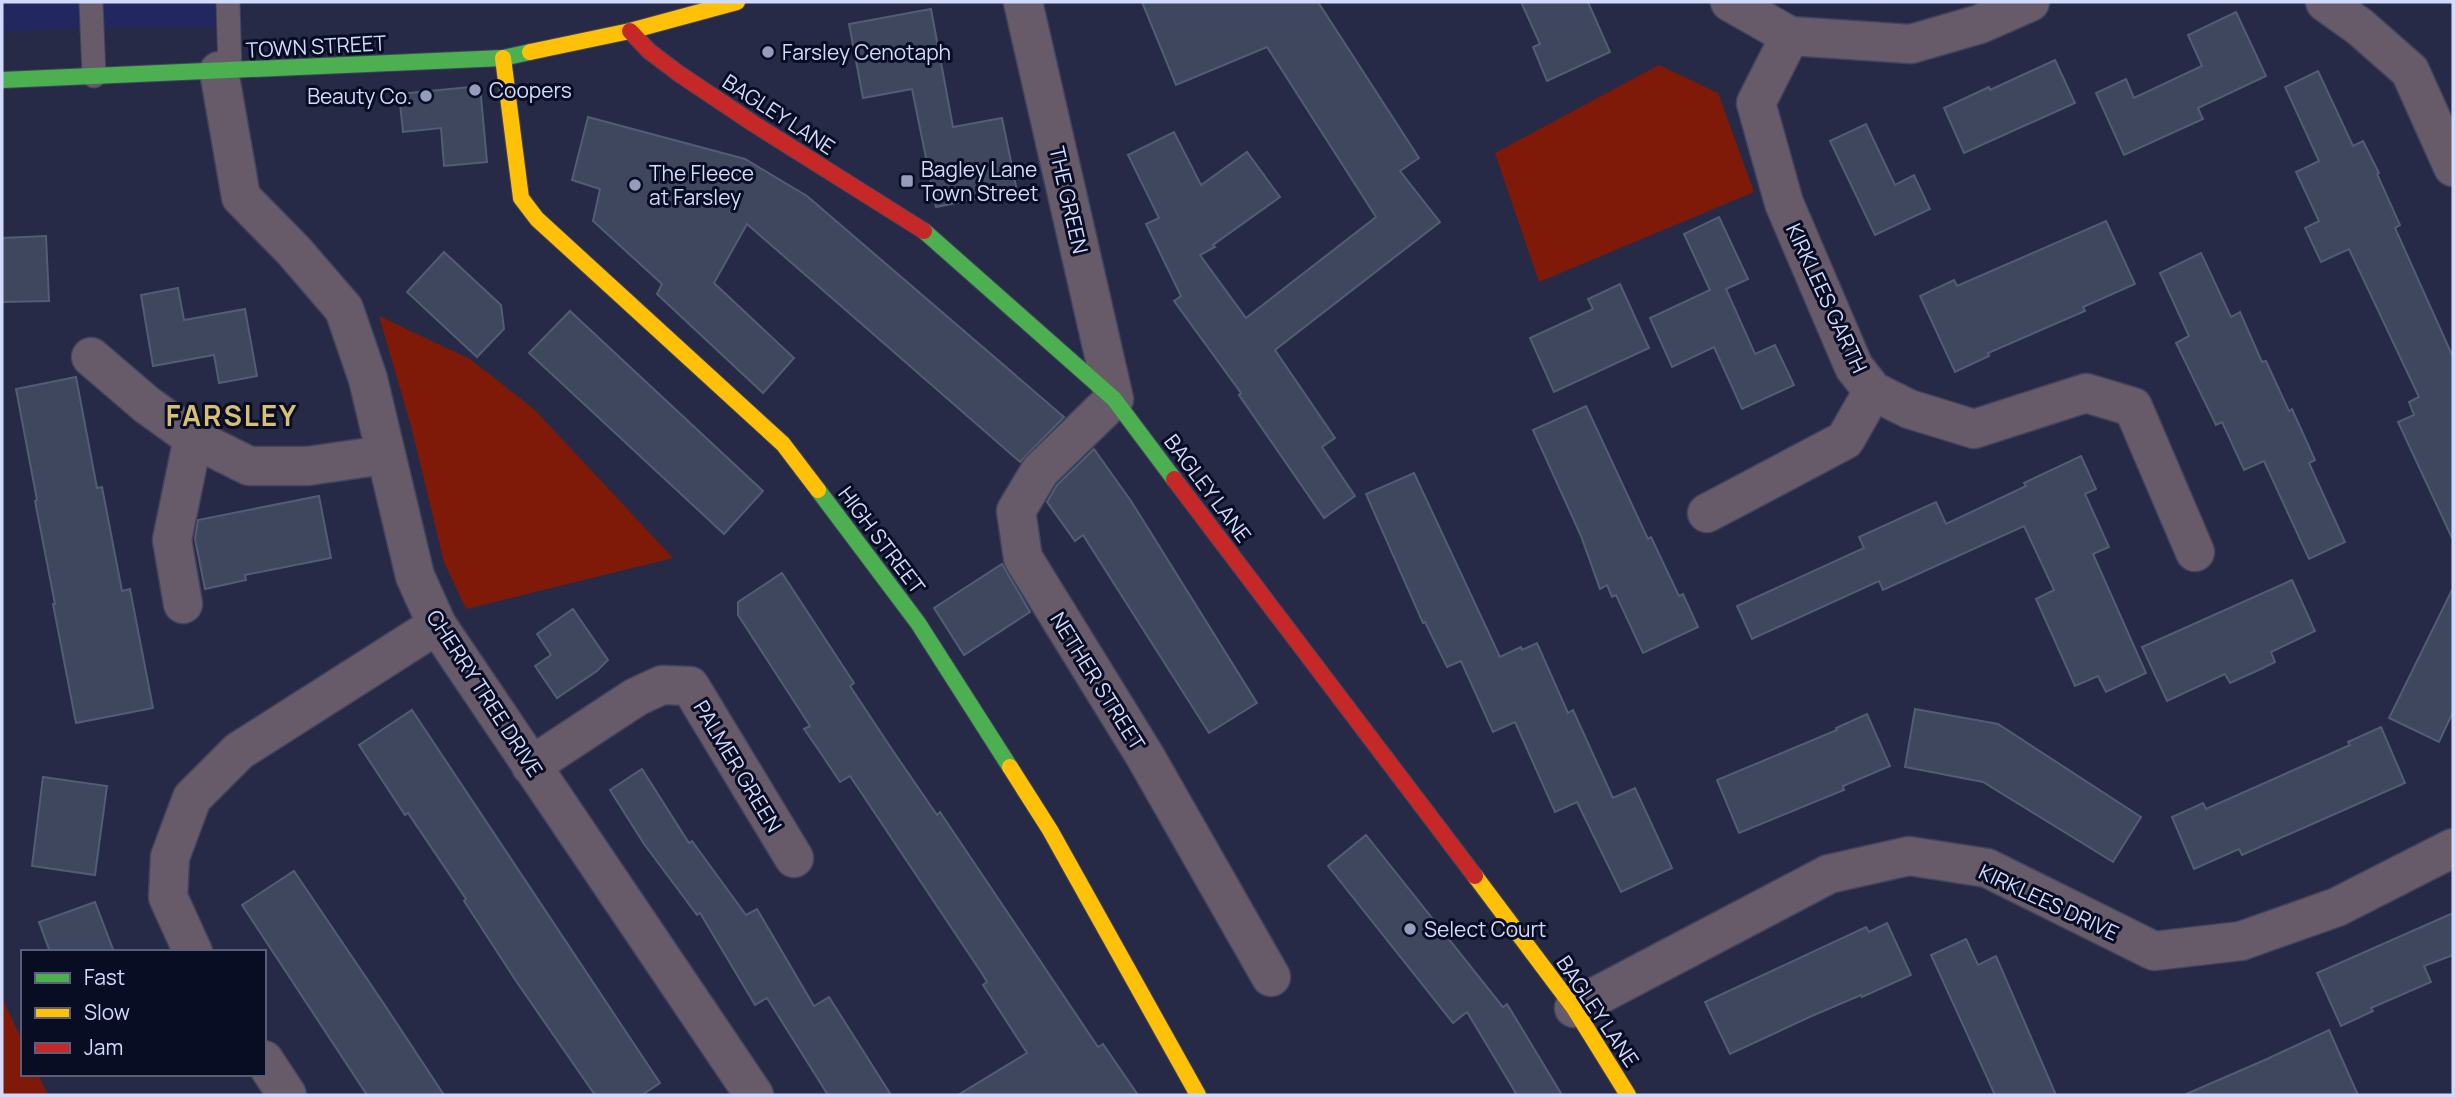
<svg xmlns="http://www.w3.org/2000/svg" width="2455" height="1097" font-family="Manrope,sans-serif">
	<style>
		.built { fill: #22285f }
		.green { fill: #7f1a09 }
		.building { fill: #3e475e; stroke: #525d73; stroke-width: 2 }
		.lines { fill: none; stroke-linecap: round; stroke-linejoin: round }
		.lane-casing { stroke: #41445d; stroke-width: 25 }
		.street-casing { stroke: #41445d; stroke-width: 41 }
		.fast-casing { stroke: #41445d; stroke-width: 18 }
		.slow-casing { stroke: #41445d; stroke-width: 18 }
		.jam-casing { stroke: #41445d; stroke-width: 18 }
		.lane { stroke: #675b6a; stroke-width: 23 }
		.street { stroke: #675b6a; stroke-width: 38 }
		.fast { stroke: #4caf50; stroke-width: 16 }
		.slow { stroke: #ffc107; stroke-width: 16 }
		.jam { stroke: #c62828; stroke-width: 16 }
		.poi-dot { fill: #969dbc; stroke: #090d24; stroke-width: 2.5 }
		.labels { text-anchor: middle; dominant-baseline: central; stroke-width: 6; stroke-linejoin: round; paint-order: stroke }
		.street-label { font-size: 21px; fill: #d2dbfc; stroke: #090d24 }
		.poi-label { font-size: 21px; fill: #d2dbfc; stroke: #090d24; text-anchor: start }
		.district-label { font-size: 28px; font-weight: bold; letter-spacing: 2px; fill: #d7c074; stroke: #090d24 }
	</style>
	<rect width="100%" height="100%" fill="#262a46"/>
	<polygon class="built" points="2,2 214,2 215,27 70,28 2,32"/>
	<g class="green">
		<polygon points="1659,65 1718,93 1754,192 1539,282 1495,153"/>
		<polygon points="379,316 470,359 534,409 673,558 466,609 444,562 411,426"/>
		<polygon points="2,998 23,1042 23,1074 38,1074 48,1095 2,1095"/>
	</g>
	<g class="building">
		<polygon points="1142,2 1318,2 1419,158 1400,171 1440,222 1275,350 1335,438 1322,447 1355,496 1324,518 1239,395 1241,393 1174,301 1181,296 1146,224 1159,218 1128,155 1174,132 1201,185 1247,152 1280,197 1213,245 1215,247 1200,255 1246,318 1376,217 1267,47 1176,85"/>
		<polygon points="1521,2 1588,2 1610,52 1547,81 1533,47 1540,44"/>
		<polygon points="931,9 953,127 1002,118 1017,191 936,207 912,89 863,98 849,24"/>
		<polygon points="2236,12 2266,76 2198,108 2203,119 2124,155 2096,93 2126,79 2134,98 2202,66 2188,35"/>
		<polygon points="2055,60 2075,103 1964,153 1944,108 1989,87 1990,90"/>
		<polygon points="2318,71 2353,146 2363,141 2379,173 2377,174 2400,225 2395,228 2453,357 2453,540 2398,422 2414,415 2409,402 2419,397 2349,249 2321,262 2305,228 2319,221 2296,172 2319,161 2285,87"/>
		<polygon points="480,86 487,162 444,166 441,128 403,132 399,94"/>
		<polygon points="588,117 745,159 807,196 1064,417 1020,462 747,224 714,283 794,358 763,393 657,294 662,284 593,221 600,189 572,180"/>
		<polygon points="1866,124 1895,185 1914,175 1930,209 1875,235 1830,141"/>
		<polygon points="1719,217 1748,279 1726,289 1755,354 1775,345 1794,385 1742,409 1714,347 1672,367 1650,318 1710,290 1684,234"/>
		<polygon points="2106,221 2135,284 2083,307 2085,311 1988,353 1989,356 1955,372 1920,296 1954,280 1957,286"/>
		<polygon points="46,236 49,301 2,302 2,238"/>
		<polygon points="444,252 501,305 504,329 477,357 407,292"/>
		<polygon points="2201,253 2231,317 2240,312 2262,362 2266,361 2289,411 2292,409 2315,460 2309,463 2345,542 2309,559 2264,461 2244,470 2222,422 2216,425 2176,343 2189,336 2160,273"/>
		<polygon points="1620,284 1649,348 1554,392 1530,338 1593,309 1588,299"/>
		<polygon points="178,288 184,320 245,309 257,376 219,383 214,355 153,366 141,295"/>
		<polygon points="570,311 763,491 724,534 529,353"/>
		<polygon points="76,377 97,488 102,487 122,591 130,589 153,708 76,723 53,604 55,604 35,501 37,500 16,389"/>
		<polygon points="1586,406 1648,539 1651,537 1679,596 1683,594 1698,627 1643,653 1616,595 1612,597 1607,585 1600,589 1581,536 1533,430"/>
		<polygon points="1094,449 1131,501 1257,703 1209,733 1083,535 1075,541 1047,502 1057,485"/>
		<polygon points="2081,456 2096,489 2085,494 2109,547 2093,554 2146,673 2106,692 2098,676 2075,686 2036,599 2054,590 2024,526 1883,590 1879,581 1752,639 1737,606 1864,548 1859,537 1936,502 1946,524 2026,486 2024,483"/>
		<polygon points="1414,473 1500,657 1521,647 1522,650 1537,643 1568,713 1573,710 1613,798 1635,788 1672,868 1621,892 1577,802 1555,812 1515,722 1493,732 1461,661 1447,667 1425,622 1423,623 1366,494"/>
		<polygon points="319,496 331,558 245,575 246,580 205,589 195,539 198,520"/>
		<polygon points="1002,564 1030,612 964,655 934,608"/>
		<polygon points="782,573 854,683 850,686 891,748 937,815 940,812 1098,1047 1103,1044 1138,1095 958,1095 1027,1053 983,985 987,982 981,972 850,776 840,782 822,755 804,729 810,726 738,615 738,602"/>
		<polygon points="2292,580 2315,631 2271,652 2275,662 2261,669 2230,683 2225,674 2167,701 2142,647"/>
		<polygon points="2453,588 2453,712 2439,742 2389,718"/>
		<polygon points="573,609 608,660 597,671 557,698 535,666 551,655 537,634"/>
		<polygon points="1915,709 1998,724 2141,817 2113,862 1983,782 1905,767"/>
		<polygon points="412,710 660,1083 642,1095 595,1095 516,981 464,901 466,899 408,813 405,815 359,745"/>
		<polygon points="1867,714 1890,766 1843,786 1844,790 1739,833 1717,780 1837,730 1836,728"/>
		<polygon points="2381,727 2405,783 2242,855 2239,849 2194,869 2172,817 2203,803 2206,809 2350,745 2348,742"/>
		<polygon points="642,769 689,843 692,841 746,915 757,909 814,1006 829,997 891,1095 828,1095 767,998 755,1005 700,913 697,915 644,844 610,790"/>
		<polygon points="43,777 107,786 95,875 32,866"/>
		<polygon points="1366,835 1503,1007 1507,1004 1562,1095 1517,1095 1467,1012 1453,1023 1328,866"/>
		<polygon points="294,871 384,1004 444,1095 367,1095 242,905"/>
		<polygon points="95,902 114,952 50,952 39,922"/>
		<polygon points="2453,913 2453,955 2424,966 2431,982 2371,1008 2373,1011 2341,1026 2317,973"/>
		<polygon points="1887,923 1911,975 1862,997 1861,995 1814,1015 1730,1054 1705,1002 1866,927 1869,932"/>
		<polygon points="1966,939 1978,965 1996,956 2056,1095 1995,1095 1931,955"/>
		<polygon points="2329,1030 2358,1095 2184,1095 2267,1059"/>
	</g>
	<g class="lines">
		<g class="lane-casing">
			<g id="lane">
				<polyline points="91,2 94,76"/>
				<polyline points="228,2 230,71"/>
			</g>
		</g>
		<g class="street-casing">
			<g id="street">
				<polyline points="1023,2 1114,399 1040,471 1016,511 1023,558 1145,756 1271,977"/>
				<polyline points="1730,2 1790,36 1911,44 1980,24 2030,2"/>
				<polyline points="2325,2 2360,27 2410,71 2453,167"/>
				<polyline points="1790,36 1756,103 1784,203 1854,367 1873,391 1909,409 1974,429 2086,393 2133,407 2195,552"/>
				<polyline points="219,71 241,197 294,251 344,309 368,379 415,576 437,625 754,1095"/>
				<polyline points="91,357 147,405 193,438 249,466 308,466 384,455"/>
				<polyline points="1707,513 1845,440 1873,391"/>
				<polyline points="183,604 172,540 193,438"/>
				<polyline points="531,766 636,697 662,685 690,686 794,858"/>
				<polyline points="193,952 168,897 170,857 192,798 239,751 437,625"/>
				<polyline points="1574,1008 1829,874 1909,856 1987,868 2154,951 2241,941 2337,907 2453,848"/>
				<polyline points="264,1060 287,1095"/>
			</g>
		</g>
		<g class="fast-casing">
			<g id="fast">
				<polyline points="2,80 503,58 530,52"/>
				<polyline points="924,231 1114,399 1174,479"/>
				<polyline points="818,490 918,623 1010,767"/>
			</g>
		</g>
		<g class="slow-casing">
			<g id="slow">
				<polyline points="530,52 630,31 737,2"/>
				<polyline points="503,58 521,198 537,219 783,444 818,490"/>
				<polyline points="1010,767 1050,830 1198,1095"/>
				<polyline points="1475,876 1574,1008 1628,1095"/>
			</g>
		</g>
		<g class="jam-casing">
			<g id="jam">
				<polyline points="630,31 649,51 678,73 754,124 924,231"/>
				<polyline points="1174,479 1475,876"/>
			</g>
		</g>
		<use href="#lane" class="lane"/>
		<use href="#street" class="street"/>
		<use href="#fast" class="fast"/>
		<use href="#slow" class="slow"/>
		<use href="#jam" class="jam"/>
	</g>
	<g class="poi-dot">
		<circle cx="768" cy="52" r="7"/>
		<circle cx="475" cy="90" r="7"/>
		<circle cx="426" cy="96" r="7"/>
		<rect x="900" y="174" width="14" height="14" rx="3.5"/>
		<circle cx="635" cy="185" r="7"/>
		<circle cx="1410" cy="929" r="7"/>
	</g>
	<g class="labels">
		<g class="street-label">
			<text transform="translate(316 46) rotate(-3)">TOWN STREET</text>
			<text transform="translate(779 114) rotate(33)">BAGLEY LANE</text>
			<text transform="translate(1069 200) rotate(77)">THE GREEN</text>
			<text transform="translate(1827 298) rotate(65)">KIRKLEES GARTH</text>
			<text transform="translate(1208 488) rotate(53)">BAGLEY LANE</text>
			<text transform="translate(882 540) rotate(53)">HIGH STREET</text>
			<text transform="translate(1098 681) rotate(58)">NETHER STREET</text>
			<text transform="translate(485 693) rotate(57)">CHERRY TREE DRIVE</text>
			<text transform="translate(738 766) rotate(59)">PALMER GREEN</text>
			<text transform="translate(2049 902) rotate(25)">KIRKLEES DRIVE</text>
			<text transform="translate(1598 1011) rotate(56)">BAGLEY LANE</text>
		</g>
		<g class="poi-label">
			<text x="782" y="52">Farsley Cenotaph</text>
			<text x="489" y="90">Coopers</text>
			<text x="412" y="96" text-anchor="end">Beauty Co.</text>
			<text x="921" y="169">Bagley Lane<tspan x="921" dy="24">Town Street</tspan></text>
			<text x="649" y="173">The Fleece<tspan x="649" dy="24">at Farsley</tspan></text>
			<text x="1424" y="929">Select Court</text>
		</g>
		<g class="district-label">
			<text x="232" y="415">FARSLEY</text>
		</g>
	</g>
	<rect width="2455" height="1097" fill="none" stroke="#d2dbfc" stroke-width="7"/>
	<rect x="21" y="950" width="245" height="126" fill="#090d24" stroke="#595f7a" stroke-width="2"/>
	<rect x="35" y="973" width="35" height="10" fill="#4caf50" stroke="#595f7a" stroke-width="2"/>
	<text x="84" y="985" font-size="21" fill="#d2dbfc">Fast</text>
	<rect x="35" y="1008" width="35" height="10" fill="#ffc107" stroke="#595f7a" stroke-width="2"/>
	<text x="84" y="1020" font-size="21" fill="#d2dbfc">Slow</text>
	<rect x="35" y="1043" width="35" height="10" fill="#c62828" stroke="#595f7a" stroke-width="2"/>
	<text x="84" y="1055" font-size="21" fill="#d2dbfc">Jam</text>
</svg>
